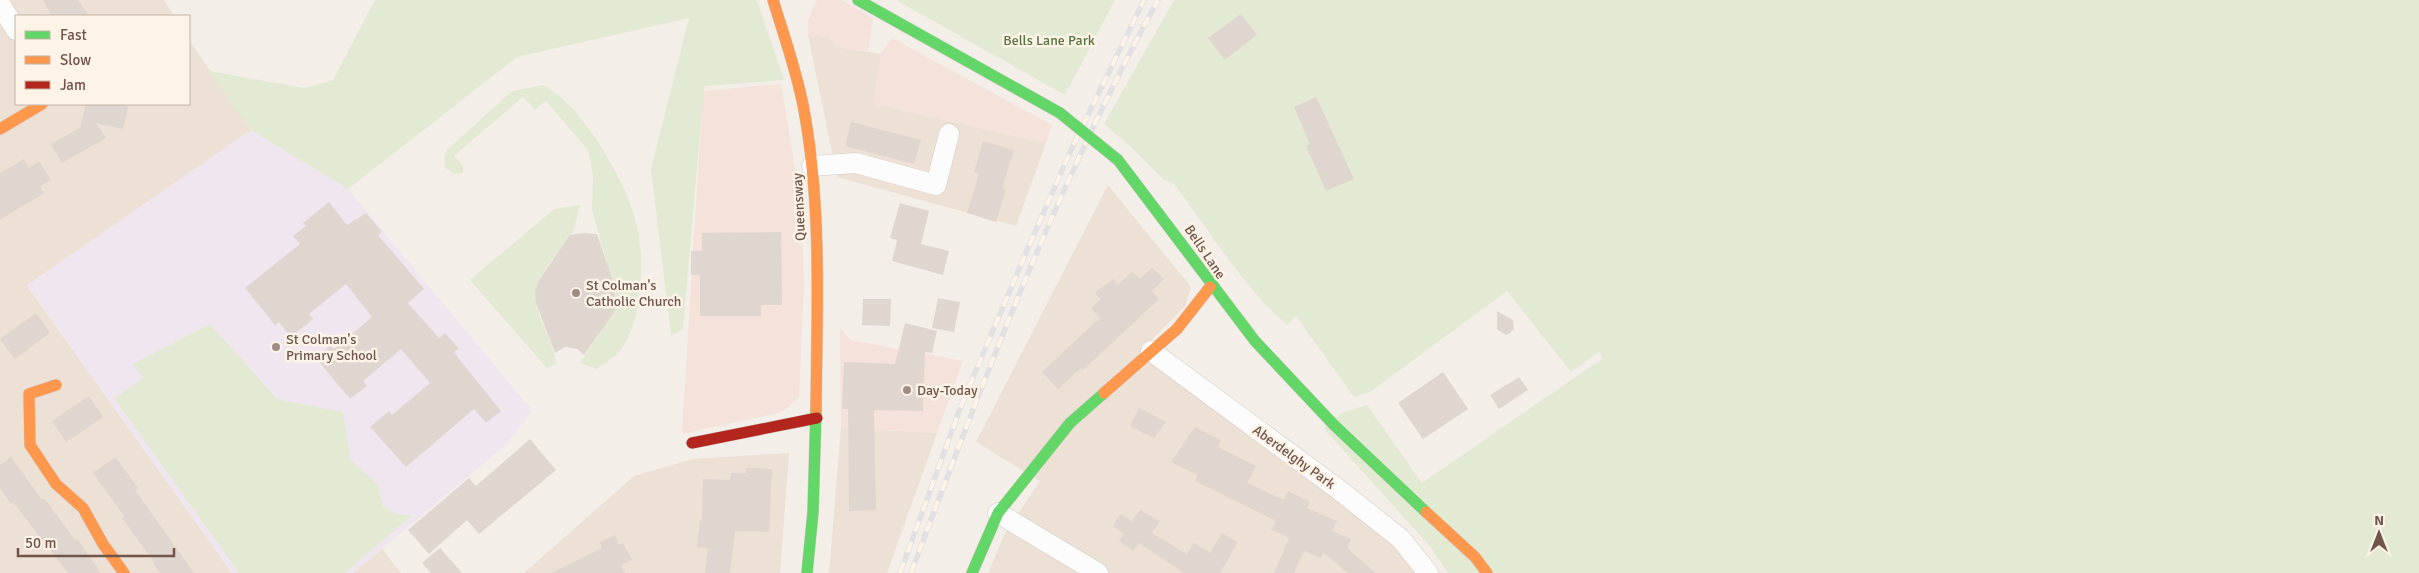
<svg xmlns="http://www.w3.org/2000/svg" width="2419" height="573" font-family="Signika,sans-serif">
	<style>
		.residential { fill: #ede0d5 }
		.commercial { fill: #f4e2db }
		.education { fill: #f0e6f0 }
		.green { fill: #e2ead3 }
		.building { fill: #e0d6d0 }
		.lines { fill: none; stroke-linecap: round; stroke-linejoin: round }
		.street-casing { stroke: #d3cbc6; stroke-width: 21 }
		.fast-casing { stroke: #d3cac4; stroke-width: 12 }
		.slow-casing { stroke: #d3cac4; stroke-width: 12 }
		.jam-casing { stroke: #d3cac4; stroke-width: 12 }
		.street { stroke: #fdfcfc; stroke-width: 20 }
		.fast { stroke: #63d668; stroke-width: 11 }
		.slow { stroke: #ff974d; stroke-width: 11 }
		.jam { stroke: #b3261e; stroke-width: 11 }
		.rail-casing { stroke: #e3e0e4; stroke-width: 5.5 }
		.rail { stroke: #fef3e7; stroke-width: 4; stroke-dasharray: 11; stroke-linecap: butt }
		.fast-bridge-casing { stroke: #d3cac4; stroke-width: 12; stroke-linecap: butt }
		.fast-bridge { stroke: #63d668; stroke-width: 11 }
		.poi-dot { fill: #9e8b81; stroke: #fef3e7; stroke-width: 2 }
		.labels { text-anchor: middle; dominant-baseline: central; stroke-width: 5; stroke-linejoin: round; paint-order: stroke }
		.park-label { font-size: 14px; fill: #567543; stroke: #fef3e7 }
		.street-label { font-size: 14px; fill: #70554a; stroke: #fef3e7 }
		.poi-label { font-size: 14px; fill: #70554a; stroke: #fef3e7; text-anchor: start }
	</style>
	<rect width="100%" height="100%" fill="#f4eee8"/>
	<g class="residential">
		<polygon points="0,0 164,0 174,16 16,16 16,104 189,104 189,40 251,130 27,286 232,573 0,573"/>
		<polygon points="808,35 829,37 836,47 881,54 874,104 1046,143 1016,226 837,177"/>
		<polygon points="1108,185 1191,287 1185,306 1138,354 1335,494 1396,543 1421,573 988,573 1006,531 1040,481 976,442"/>
		<polygon points="841,428 937,433 887,573 829,573"/>
		<polygon points="789,453 780,573 524,573 634,476 693,459"/>
		<polygon points="382,549 401,573 353,573"/>
	</g>
	<g class="commercial">
		<polygon points="817,0 842,0 873,18 868,52 835,47 829,37 808,35 808,20"/>
		<polygon points="892,38 1052,125 1046,143 873,104 881,54"/>
		<polygon points="781,84 801,205 804,282 799,397 782,412 682,434 703,91"/>
		<polygon points="840,328 851,340 963,361 937,433 841,428"/>
	</g>
	<polygon class="education" points="251,130 348,189 532,410 507,444 353,573 232,573 27,285"/>
	<g class="green">
		<polygon points="375,0 757,0 784,80 704,86 683,329 671,336 651,169 689,18 517,57 348,189 251,130 209,71 304,88 333,80"/>
		<polygon points="896,0 1115,0 1065,95"/>
		<path d="M1174 0H2419V573H1448L1429 545 1324 429 1341 413 1367 405 1422 483 1603 358 1599 352 1571 372 1507 291 1370 392 1354 397 1296 316 1287 325C1243 287 1209 230 1174 184L1164 180 1129 145 1104 124Z"/>
		<path d="M543 85C567 98 585 122 600 145 630 194 646 231 640 289 638 310 634 329 623 347 618 355 605 363 597 369L580 363 613 314 616 294 592 210 593 176 588 150 546 101 535 110 523 97 454 156 463 166V173L454 174 446 168 444 159 446 151 512 91Z"/>
		<path d="M580 205C578 213 576 223 573 231 563 251 536 271 536 294 535 318 554 340 556 364L547 368 470 280 554 209Z"/>
		<polygon points="210,324 277,399 343,412 351,461 378,484 383,506 396,514 411,516 345,573 239,573 114,398 143,378 133,364"/>
	</g>
	<g class="building">
		<polygon points="43,0 78,0 89,16 52,16"/>
		<polygon points="1241,14 1257,35 1225,60 1208,38"/>
		<polygon points="1316,97 1354,179 1326,191 1306,146 1310,144 1294,107"/>
		<polygon points="86,104 129,104 123,129 96,123 106,138 62,163 51,144 80,128"/>
		<polygon points="851,122 921,140 914,164 845,146"/>
		<polygon points="983,141 1014,150 1002,188 1006,189 996,222 967,213 979,174 974,172"/>
		<polygon points="24,159 29,168 39,161 51,180 40,186 44,193 0,220 0,173"/>
		<polygon points="329,202 347,225 366,213 382,232 378,235 424,289 408,303 439,338 445,333 459,349 454,352 459,359 501,411 486,423 474,409 406,467 370,427 389,411 392,415 430,383 401,349 363,381 367,386 350,399 315,357 331,345 334,349 372,317 346,284 309,314 313,319 291,337 279,322 275,325 245,288 300,244 293,236 306,226 303,223"/>
		<polygon points="900,203 929,211 921,244 949,251 943,275 892,261 897,240 890,238"/>
		<polygon points="781,232 782,305 761,305 761,316 700,316 700,275 691,275 691,251 702,251 702,233"/>
		<polygon points="583,233 597,234 614,284 616,304 613,314 584,355 577,349 565,347 555,353 536,303 535,292 539,280 570,235"/>
		<polygon points="1152,267 1164,279 1152,291 1159,299 1083,370 1081,368 1058,389 1042,372 1100,318 1091,308 1101,299 1095,293 1113,279 1118,285 1132,272 1140,279"/>
		<polygon points="938,298 960,302 954,332 932,328"/>
		<polygon points="863,299 891,299 890,326 862,325"/>
		<polygon points="1497,311 1513,320 1514,329 1510,333 1506,335 1497,329"/>
		<polygon points="36,313 50,333 15,359 0,339"/>
		<polygon points="905,323 937,331 932,353 925,352 923,411 874,410 876,510 849,511 848,409 842,409 844,362 895,364"/>
		<polygon points="1443,372 1468,409 1423,439 1398,403"/>
		<polygon points="1519,377 1528,390 1499,409 1490,395"/>
		<polygon points="89,396 103,417 66,442 52,421"/>
		<polygon points="1139,408 1166,422 1154,438 1130,426"/>
		<polygon points="1195,427 1221,440 1218,447 1256,466 1247,483 1284,500 1288,491 1310,502 1307,508 1337,521 1332,531 1351,539 1347,548 1376,573 1348,573 1323,552 1321,558 1304,551 1294,573 1274,573 1289,538 1271,529 1276,521 1195,481 1198,475 1171,462"/>
		<polygon points="530,439 556,470 479,534 467,520 429,554 408,530 469,478 476,486"/>
		<polygon points="11,457 42,500 44,498 75,540 77,539 101,573 68,573 13,502 11,504 0,488 0,465"/>
		<polygon points="115,457 138,488 135,490 194,573 160,573 153,563 154,562 122,518 124,516 93,473"/>
		<polygon points="746,468 772,469 769,532 735,531 730,573 705,573 708,548 697,547 700,520 702,521 703,479 730,480 731,473 746,473"/>
		<polygon points="1140,510 1160,521 1152,533 1187,554 1194,543 1210,553 1222,533 1238,542 1220,573 1184,573 1139,543 1133,551 1119,541 1124,534 1113,526 1120,514 1132,521"/>
		<polygon points="615,535 619,545 623,543 632,560 621,565 625,573 551,573 602,548 600,542"/>
		<polygon points="440,548 462,573 431,573 422,563"/>
	</g>
	<g class="lines">
		<g class="street-casing">
			<g id="street">
				<polyline points="0,4 16,30"/>
				<polyline points="812,166 856,163 936,185 949,134"/>
				<polyline points="1151,351 1338,489 1401,539 1428,573"/>
				<polyline points="998,513 1098,573"/>
			</g>
		</g>
		<g class="fast-casing">
			<g id="fast">
				<polyline points="858,0 1060,113"/>
				<polyline points="1118,160 1255,341 1334,425 1426,512"/>
				<polyline points="807,573 813,512 816,410"/>
				<polyline points="972,573 998,513 1070,423 1104,393"/>
			</g>
		</g>
		<g class="slow-casing">
			<g id="slow">
				<path d="M773 0C784 36 797 72 804 110 822 208 817 311 816 410"/>
				<polyline points="0,129 42,104"/>
				<polyline points="56,385 29,394 30,445 56,484 83,508 103,544 124,573"/>
				<polyline points="1104,393 1177,329 1210,287"/>
				<polyline points="1426,512 1475,557 1487,573"/>
			</g>
		</g>
		<g class="jam-casing">
			<polyline id="jam" points="692,443 817,418"/>
		</g>
		<use href="#street" class="street"/>
		<use href="#fast" class="fast"/>
		<use href="#slow" class="slow"/>
		<use href="#jam" class="jam"/>
		<g class="rail-casing">
			<g id="rail">
				<polyline points="900,573 961,406 1025,255 1071,150 1144,0"/>
				<path d="M911 573C984 378 1058 183 1158 0"/>
			</g>
		</g>
		<use href="#rail" class="rail"/>
		<g class="fast-bridge-casing">
			<polyline id="fast-bridge" points="1060,113 1118,160"/>
		</g>
		<use href="#fast-bridge" class="fast-bridge"/>
	</g>
	<g class="poi-dot">
		<circle cx="576" cy="293" r="5"/>
		<circle cx="276" cy="347" r="5"/>
		<circle cx="907" cy="390" r="5"/>
	</g>
	<g class="labels">
		<g class="park-label">
			<text x="1049" y="40">Bells Lane Park</text>
		</g>
		<g class="street-label">
			<text transform="translate(799 207) rotate(-93)">Queensway</text>
			<text transform="translate(1205 252) rotate(56)">Bells Lane</text>
			<text transform="translate(1294 457) rotate(36)">Aberdelghy Park</text>
		</g>
		<g class="poi-label">
			<text x="586" y="285">St Colman's<tspan x="586" dy="16">Catholic Church</tspan></text>
			<text x="286" y="339">St Colman's<tspan x="286" dy="16">Primary School</tspan></text>
			<text x="917" y="390">Day-Today</text>
		</g>
	</g>
	<rect x="15" y="15" width="175" height="90" fill="#fef3e7" stroke="#c5b4a8"/>
	<rect x="25" y="31" width="25" height="8" fill="#63d668" stroke="#c5b4a8"/>
	<text x="60" y="40" font-size="15" fill="#70554a">Fast</text>
	<rect x="25" y="56" width="25" height="8" fill="#ff974d" stroke="#c5b4a8"/>
	<text x="60" y="65" font-size="15" fill="#70554a">Slow</text>
	<rect x="25" y="81" width="25" height="8" fill="#b3261e" stroke="#c5b4a8"/>
	<text x="60" y="90" font-size="15" fill="#70554a">Jam</text>
	<g transform="translate(2379 533)" stroke="#fef3e7" stroke-width="4" paint-order="stroke">
	<path d="M0-4L9 19L0 12L-9 19Z" fill="#70554a"/>
	<text y="-8" font-size="14" font-weight="bold" text-anchor="middle" fill="#70554a">N</text>
	</g>
	<path d="M18 548v8h156v-8" fill="none" stroke="#70554a" stroke-width="2.5"/>
	<text x="25" y="548" font-size="15" fill="#70554a" stroke="#fef3e7" stroke-width="4" paint-order="stroke">50 m</text>
</svg>
